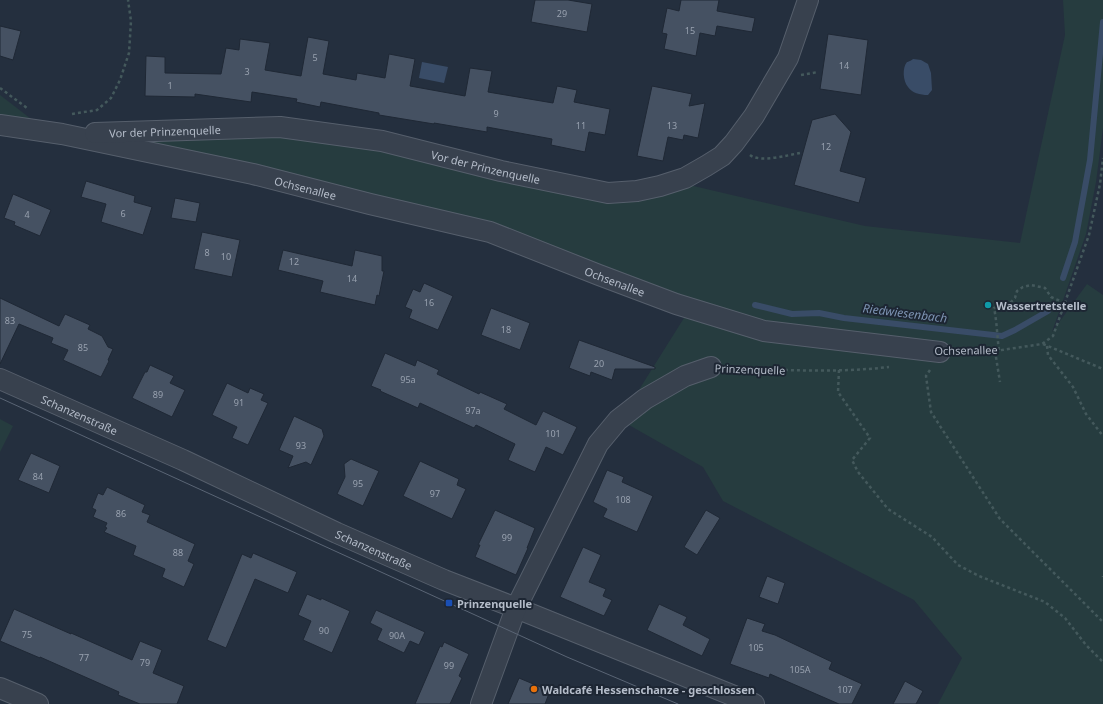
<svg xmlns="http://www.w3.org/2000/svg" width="1103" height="704" font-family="'Noto Sans',sans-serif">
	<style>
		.green { fill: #263c3f }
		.water { fill: #394c67 }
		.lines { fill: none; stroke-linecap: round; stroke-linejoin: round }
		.stream { stroke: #394c67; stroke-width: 6 }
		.building { fill: #455162; stroke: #1f2835 }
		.minor-casing { stroke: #565f6c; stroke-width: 22 }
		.path { stroke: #44595c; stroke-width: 2.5; stroke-dasharray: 3 3; stroke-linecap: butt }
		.minor { stroke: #38414e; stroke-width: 20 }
		.tram { stroke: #5a6575; stroke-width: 1 }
		.culture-dot { fill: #0f9aa8; stroke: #1d2633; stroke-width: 1.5 }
		.transit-dot { fill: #1a4fb4; stroke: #1d2633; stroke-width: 1.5 }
		.food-dot { fill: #e8710a; stroke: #1d2633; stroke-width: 1.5 }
		.labels { text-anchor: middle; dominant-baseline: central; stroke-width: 4; stroke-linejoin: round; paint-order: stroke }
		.number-label { font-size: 9px; fill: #98a1af }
		.street-label { font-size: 11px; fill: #b4bcc9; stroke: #1d2633 }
		.poi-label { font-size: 11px; font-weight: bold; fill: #b4bcc9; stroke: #1d2633; text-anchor: start }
		.water-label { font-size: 12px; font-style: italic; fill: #7c92b1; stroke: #1d2633 }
	</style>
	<rect width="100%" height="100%" fill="#242f3e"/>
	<g class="green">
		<polygon points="1063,0 1103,0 1103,128 1096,182 1086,234 1052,332 1087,284 1103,295 1103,704 938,704 962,658 914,600 723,501 703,467 620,420 689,310 493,227 104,138 280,135 380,147 557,189 685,184 865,226 1020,243 1065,35"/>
		<polygon points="0,95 35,122 0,119"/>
		<polygon points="0,419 13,426 0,452"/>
	</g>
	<g class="water">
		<path d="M913 59 921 60 928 64 931 73 932 90 928 95C920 95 912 93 908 87 903 81 902 68 907 62 908 62 912 60 913 59Z"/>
		<polygon points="422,62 448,67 444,83 419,78"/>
	</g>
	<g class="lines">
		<g class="stream">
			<polyline points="1063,278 1075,242 1090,160 1103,22"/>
			<polyline points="755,305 792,314 819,313 844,318 1002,336 1015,330 1048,311"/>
		</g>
	</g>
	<g class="building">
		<polygon points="535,0 568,0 592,4 587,32 531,22"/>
		<polygon points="681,0 719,0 717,11 755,18 752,32 717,26 715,36 700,33 696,56 664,49 667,34 662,33 667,8 679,11"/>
		<polygon points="0,26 21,31 13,60 0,56"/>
		<polygon points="828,34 868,40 861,95 820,89"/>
		<polygon points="308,37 329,41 323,74 356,80 357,73 385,78 389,54 415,59 410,86 465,96 470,68 492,71 488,92 553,103 557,86 577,90 574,102 610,109 605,135 589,132 585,152 551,145 552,139 487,127 487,132 434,123 434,124 379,115 379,113 321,102 320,107 296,102 297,99 252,92 251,102 195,94 195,97 145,96 146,56 165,57 165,73 221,74 226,48 239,50 240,39 270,43 265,70 301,76"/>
		<polygon points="652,86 692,94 689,106 705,103 698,138 684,135 683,140 668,137 663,161 637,156"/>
		<polygon points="835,114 851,132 840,171 866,178 859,203 794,185 812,120"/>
		<polygon points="86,181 135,196 134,202 152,207 143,235 101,222 106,204 81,197"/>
		<polygon points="13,194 51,210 40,236 14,225 15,222 4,218"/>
		<polygon points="175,198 200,203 196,222 171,218"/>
		<polygon points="202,232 240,240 232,277 194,269"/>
		<polygon points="283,250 352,266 355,250 382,256 382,271 384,271 379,296 377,295 375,305 320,292 323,281 278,270"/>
		<polygon points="424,283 453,296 438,330 409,318 412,310 405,307 413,289 420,292"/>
		<polygon points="0,298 59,326 65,314 90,325 88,329 102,336 108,347 113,349 108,360 109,361 101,377 63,360 68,350 51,343 53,338 19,324 0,364"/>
		<polygon points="491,308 530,323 520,350 481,335"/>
		<polygon points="579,340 655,367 655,369 615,369 612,380 591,372 590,376 569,368"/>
		<polygon points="385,353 415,366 417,360 439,370 437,374 479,394 480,392 507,404 504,409 536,425 543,411 577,427 563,455 546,447 535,472 508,460 515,444 476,425 474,428 420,403 418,408 380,391 381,390 371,386"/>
		<polygon points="150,365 174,376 170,383 185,390 172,417 132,398 145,372 147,372"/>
		<polygon points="227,383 248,393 250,388 264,394 261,400 268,403 248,445 232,438 237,427 212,415"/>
		<polygon points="294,416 322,429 324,436 311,465 306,462 288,468 293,456 279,450"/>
		<polygon points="31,453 60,466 49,493 18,480"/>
		<polygon points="351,459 379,471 363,506 337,494 345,477 344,464"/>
		<polygon points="420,461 459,479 457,485 466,489 452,519 403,496"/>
		<polygon points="607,470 624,477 622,482 653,496 637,532 603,517 607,509 593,502"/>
		<polygon points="107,487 145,505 142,512 150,515 147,522 195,544 188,561 194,564 184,587 162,577 165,569 133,555 136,546 104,532 107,528 105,527 107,523 93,517 96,510 92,508 98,493 103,495"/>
		<polygon points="495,510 535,528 527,548 528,548 516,575 475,557 480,545 478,545"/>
		<polygon points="706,510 720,518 697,555 684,547"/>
		<polygon points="583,547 601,555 589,582 606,589 603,596 612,600 604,616 560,597"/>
		<polygon points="253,553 297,572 288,593 255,579 226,648 207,640 242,554 251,558"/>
		<polygon points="767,576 785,583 778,604 759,597"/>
		<polygon points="307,594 321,600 321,598 350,611 332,653 303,640 311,621 298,615"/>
		<polygon points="659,604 687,617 683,625 710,639 702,656 647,630"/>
		<polygon points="14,609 71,634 71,633 132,660 140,641 162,650 153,673 184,686 177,704 140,704 118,695 119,692 40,657 40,658 0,641"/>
		<polygon points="376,610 425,632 419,645 410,641 404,653 377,640 382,629 370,623"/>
		<polygon points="747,618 765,624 762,631 775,635 832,662 829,669 862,684 852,704 839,704 770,674 769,678 730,664"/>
		<polygon points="444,642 469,654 459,676 462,678 450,704 415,704 440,646 442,647"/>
		<polygon points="519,678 550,691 545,704 508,704"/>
		<polygon points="905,681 923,691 916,704 893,704"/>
	</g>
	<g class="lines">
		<g class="minor-casing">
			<g id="minor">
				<path id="s1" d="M0 125 62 134 253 174 370 204 490 232 599 275 676 304 764 331 940 352"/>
				<path id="s2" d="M95 133 280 127 382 141 501 171 608 193 637 191 660 186 685 178 706 166 722 156 734 143 754 116 788 58 808 0"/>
				<path id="s3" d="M0 379 183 460 337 533 444 580 516 608 754 704"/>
				<polyline points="0,688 38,704"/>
				<polyline points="481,704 516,608 598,444 618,420 645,399 685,376 711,367"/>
			</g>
		</g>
		<g class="path">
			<polyline points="801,75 818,72"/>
			<polyline points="0,88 27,108"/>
			<polyline points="72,114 97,110 111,98 120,80 129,53 131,21 128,0"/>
			<path d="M750 155C760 163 788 155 800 153"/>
			<polyline points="1043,344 1103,369"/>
			<polyline points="1047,346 1048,355 1073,387 1086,414 1103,436"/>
			<path d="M999 350C997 336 997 322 994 308L1009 304 1015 298 1017 291 1023 287 1031 285 1045 288 1051 297 1065 303"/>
			<polyline points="995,351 1000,382"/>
			<polyline points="959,352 995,351 1042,344 1053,336 1089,235 1100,184 1103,158"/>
			<path d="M731 368C783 370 837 373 889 367"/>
			<polyline points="839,370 838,392 870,438 852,460 858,472 888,509 932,537 958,565 979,576 1045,602 1065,618 1086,645 1103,662"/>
			<polyline points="930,370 926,376 931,412 1000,519 1103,622"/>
			<polyline points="1103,576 1103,577"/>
		</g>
		<use href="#minor" class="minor"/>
		<polyline class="tram" points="0,398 567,657 678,704"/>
	</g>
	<circle class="culture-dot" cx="988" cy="305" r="4"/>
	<rect class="transit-dot" x="445" y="599" width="8" height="8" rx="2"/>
	<circle class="food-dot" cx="534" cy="689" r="4"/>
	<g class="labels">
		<g class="number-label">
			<text x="562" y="13">29</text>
			<text x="690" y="30">15</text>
			<text x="315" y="57">5</text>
			<text x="844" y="65">14</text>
			<text x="247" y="71">3</text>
			<text x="170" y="85">1</text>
			<text x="496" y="113">9</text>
			<text x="581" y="125">11</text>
			<text x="672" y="125">13</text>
			<text x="826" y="146">12</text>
			<text x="123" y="213">6</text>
			<text x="27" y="214">4</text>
			<text x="207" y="252">8</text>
			<text x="226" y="256">10</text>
			<text x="294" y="261">12</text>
			<text x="352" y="278">14</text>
			<text x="429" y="302">16</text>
			<text x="10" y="320">83</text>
			<text x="506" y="329">18</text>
			<text x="83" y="347">85</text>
			<text x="599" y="363">20</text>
			<text x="408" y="379">95a</text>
			<text x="158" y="394">89</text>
			<text x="239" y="402">91</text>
			<text x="473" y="410">97a</text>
			<text x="553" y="433">101</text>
			<text x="301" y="445">93</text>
			<text x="38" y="476">84</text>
			<text x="358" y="483">95</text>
			<text x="435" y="493">97</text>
			<text x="623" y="499">108</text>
			<text x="121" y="513">86</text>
			<text x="507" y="537">99</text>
			<text x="178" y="552">88</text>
			<text x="324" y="630">90</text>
			<text x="27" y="634">75</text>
			<text x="397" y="635">90A</text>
			<text x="756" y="647">105</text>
			<text x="84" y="657">77</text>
			<text x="145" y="662">79</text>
			<text x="449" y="665">99</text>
			<text x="800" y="669">105A</text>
			<text x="845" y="689">107</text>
		</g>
		<g class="street-label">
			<text stroke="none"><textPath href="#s2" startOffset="70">Vor der Prinzenquelle</textPath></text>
			<text stroke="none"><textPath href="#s2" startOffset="395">Vor der Prinzenquelle</textPath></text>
			<text stroke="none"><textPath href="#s1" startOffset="312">Ochsenallee</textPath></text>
			<text stroke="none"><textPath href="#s1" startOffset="636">Ochsenallee</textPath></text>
			<text transform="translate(966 350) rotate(-1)">Ochsenallee</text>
			<text transform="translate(750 369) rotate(2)">Prinzenquelle</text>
			<text stroke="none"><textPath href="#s3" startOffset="87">Schanzenstraße</textPath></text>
			<text stroke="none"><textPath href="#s3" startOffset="411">Schanzenstraße</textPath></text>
		</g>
		<g class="poi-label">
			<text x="996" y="305">Wassertretstelle</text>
			<text x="457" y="603">Prinzenquelle</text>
			<text x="542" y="689">Waldcafé Hessenschanze - geschlossen</text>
		</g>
		<g class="water-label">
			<text transform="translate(905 313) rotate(7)">Riedwiesenbach</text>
		</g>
	</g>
</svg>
